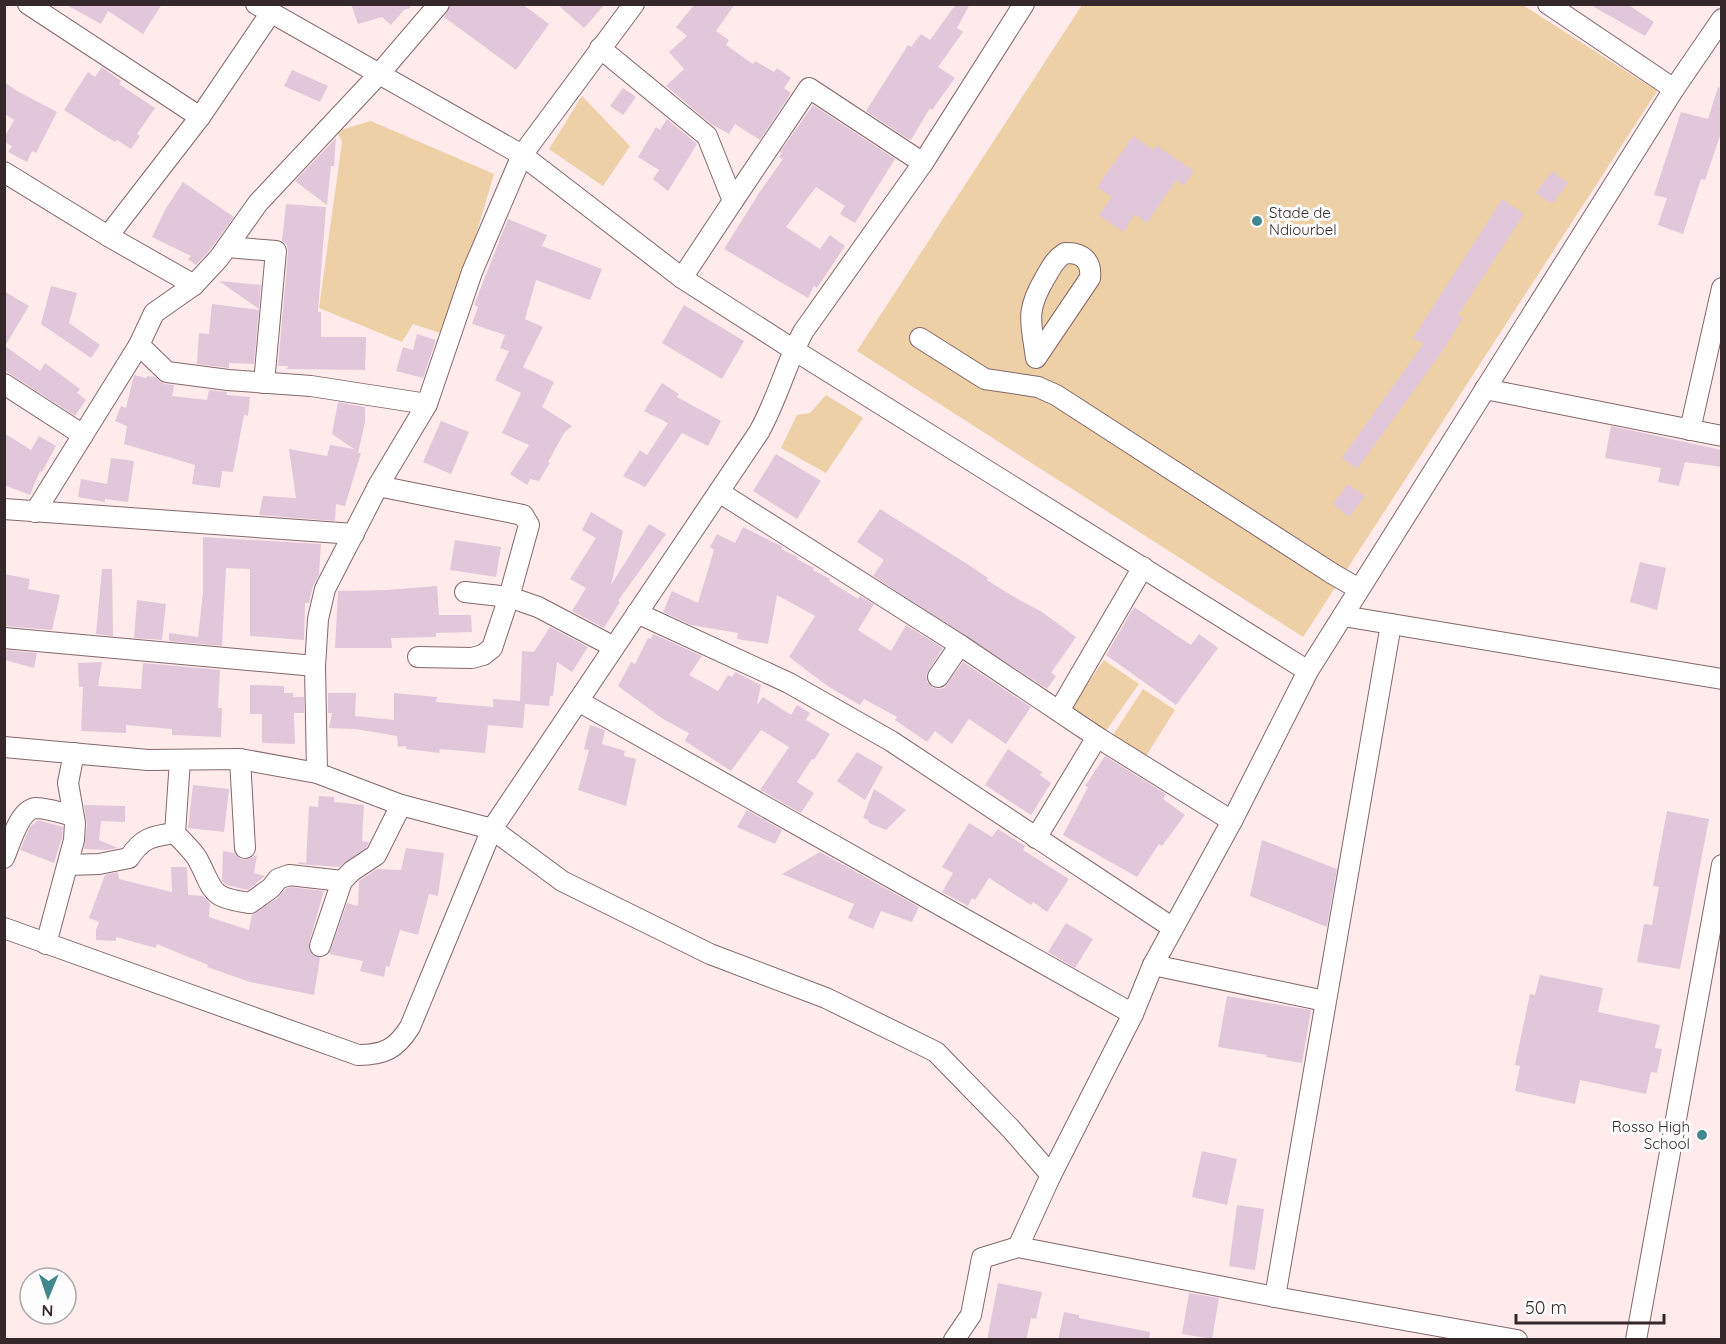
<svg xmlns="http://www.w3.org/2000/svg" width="1726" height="1344" font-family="Quicksand,sans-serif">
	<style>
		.green { fill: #eed0a7 }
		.building { fill: #e2c7da }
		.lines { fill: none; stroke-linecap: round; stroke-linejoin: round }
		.minor-casing { stroke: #84676b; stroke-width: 22 }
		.minor { stroke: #fff; stroke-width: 20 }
		.poi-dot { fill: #40878e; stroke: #fdfdfd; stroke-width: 2 }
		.labels { text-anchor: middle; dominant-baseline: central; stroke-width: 6; stroke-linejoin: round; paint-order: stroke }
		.poi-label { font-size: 15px; fill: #35282a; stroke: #fdfdfd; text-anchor: start }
	</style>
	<rect width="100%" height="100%" fill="#ffeaec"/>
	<g class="green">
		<polygon points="1082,5 1523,5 1657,91 1303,637 857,351"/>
		<polygon points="582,96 630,146 603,186 549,149"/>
		<polygon points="371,121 494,174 446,335 413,324 402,342 319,308 342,142 337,131"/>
		<polygon points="826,395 863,418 826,473 781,448 797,415 810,413"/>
		<polygon points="1104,660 1139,684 1105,732 1070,708"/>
		<polygon points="1143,689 1175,710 1146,756 1113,735"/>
	</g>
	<g class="building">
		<polygon points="65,4 162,4 143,34 108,11 101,24"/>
		<polygon points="351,4 410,4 410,8 404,10 391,25 382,17 358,24"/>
		<polygon points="451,4 522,4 549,24 516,70 444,17"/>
		<polygon points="557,4 605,4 584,28"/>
		<polygon points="695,4 735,4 716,31 729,40 726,45 753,64 755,61 774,72 777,68 791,78 784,88 791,93 760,140 735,124 729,134 711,124 666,86 684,69 669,52 687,36 676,27"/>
		<polygon points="956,4 970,4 957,28 963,32 938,67 955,78 932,110 930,108 911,140 908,139 866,111 908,45 911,47 921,34 930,40"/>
		<polygon points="1589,4 1627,4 1654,22 1645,36"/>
		<polygon points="102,67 121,81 119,84 155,108 137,134 140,136 131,149 117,140 115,142 64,110 88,72 95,77"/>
		<polygon points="292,70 328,86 320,102 284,86"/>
		<polygon points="4,82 19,92 57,112 36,153 32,151 27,162 8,152 12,146 4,142 4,138 14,120 4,113"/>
		<polygon points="1718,87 1722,88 1722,130 1705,180 1701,179 1683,234 1658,225 1667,198 1654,195 1681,112 1708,119"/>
		<polygon points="623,88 636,97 623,115 610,106"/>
		<polygon points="813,105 895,159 855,223 840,214 845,206 816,187 786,227 820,249 830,235 845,246 817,288 814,286 808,298 724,249 759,193 783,159 779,157 782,153 780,152"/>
		<polygon points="667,119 697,144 668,191 653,179 659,170 638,157 656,127 660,130"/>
		<polygon points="1133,136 1153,150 1156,145 1194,171 1184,186 1176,180 1147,223 1135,214 1123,232 1099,215 1112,197 1097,187"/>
		<polygon points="336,138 334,166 331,166 327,205 295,181"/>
		<polygon points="1552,171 1568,183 1552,204 1536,193"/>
		<polygon points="183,182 234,217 210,250 196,265 188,259 191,256 152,237 165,210"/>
		<polygon points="1502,199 1524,214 1458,315 1463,318 1441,353 1357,469 1342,458 1423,344 1413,338"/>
		<polygon points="286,204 326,207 318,312 321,312 321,337 366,337 365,370 287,369 288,366 278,366 288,252 287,245 282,241"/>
		<polygon points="508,219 547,235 542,246 602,269 590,300 536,280 525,319 543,327 523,367 554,382 542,407 572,426 564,433 548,462 550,463 539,481 530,479 527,485 510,474 529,445 502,433 521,393 495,380 509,351 500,348 505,335 472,324 478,307 474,305"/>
		<polygon points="219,281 261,285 259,309"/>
		<polygon points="51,286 77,293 69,323 100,345 91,358 41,324"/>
		<polygon points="4,291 29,306 5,346 40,371 45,363 80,389 77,393 86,400 75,416 4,370"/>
		<polygon points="212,304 259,310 254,364 229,363 229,368 197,364 199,333 209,334"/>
		<polygon points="684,305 744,341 722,379 662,343"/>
		<polygon points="417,334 436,340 423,378 396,371 403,347 413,350"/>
		<polygon points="134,375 146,378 147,376 155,377 165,384 174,385 172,396 207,400 209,390 227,392 227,395 250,397 248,416 244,415 233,472 222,471 220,488 192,484 195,465 124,444 127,426 115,421 121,406 126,408"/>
		<polygon points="662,383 679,394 677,397 721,421 708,446 682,433 645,487 623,476 640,450 647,455 668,423 644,411"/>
		<polygon points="338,402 365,407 365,422 358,453 361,453 345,506 336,504 335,521 259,515 263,496 296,498 289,449 327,456 330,445 354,449 332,434"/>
		<polygon points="441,421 469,432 451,474 423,462"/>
		<polygon points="1611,426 1722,450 1722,467 1685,462 1679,486 1658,482 1661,468 1605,458"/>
		<polygon points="4,433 31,450 39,436 56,446 42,472 40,471 30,495 4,485"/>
		<polygon points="776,454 821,481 797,519 753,491"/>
		<polygon points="111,458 134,461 128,502 105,499 105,502 78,497 81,479 107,484"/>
		<polygon points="1348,484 1365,496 1349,517 1333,504"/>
		<polygon points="880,509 972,567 988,578 987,580 1014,597 1042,612 1076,637 1051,673 1056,676 1047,689 873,576 884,560 857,542"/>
		<polygon points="591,512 623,531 611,585 649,524 666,534 618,601 620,602 604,628 572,611 586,588 570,579 596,538 582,530"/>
		<polygon points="743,527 783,547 781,549 798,557 797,559 814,568 813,570 830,579 829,581 858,599 860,596 874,604 858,630 891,651 906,625 943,648 926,675 927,682 932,687 938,689 944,688 963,662 1031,707 1006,744 969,719 952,744 935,731 927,742 895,720 897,717 864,699 860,705 829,687 789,657 815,616 777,595 768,644 737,639 738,633 691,625 663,612 672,591 698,603 714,550 710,547 717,534 735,543"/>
		<polygon points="203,537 321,544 319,575 313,586 309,603 305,603 304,640 250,636 250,569 226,568 222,646 169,641 169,633 198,637 203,592"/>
		<polygon points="455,540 501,547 496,577 450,570"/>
		<polygon points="1640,562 1666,568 1657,610 1630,602"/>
		<polygon points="102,569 112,569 113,636 96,634"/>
		<polygon points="4,574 30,579 28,589 60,595 52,630 4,626"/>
		<polygon points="437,586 439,615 471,615 472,632 436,633 436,637 391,638 392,648 335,648 338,591 387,590"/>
		<polygon points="137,600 166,604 162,640 134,638"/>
		<polygon points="1134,607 1191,645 1199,634 1218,648 1176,705 1106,655"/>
		<polygon points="550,627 588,647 572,672 557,662 553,696 550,696 549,706 525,704 523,728 488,725 485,753 440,749 439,753 406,749 406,746 398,747 397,736 355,729 329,728 332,713 328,713 328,693 356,693 355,716 394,720 394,693 437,697 436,702 493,707 493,699 520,701 522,651 534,652"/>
		<polygon points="653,634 702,656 689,675 718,691 728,675 732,677 735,672 761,685 757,705 763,697 791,715 797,705 810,713 806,720 830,734 814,760 812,759 797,782 814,793 801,813 760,790 789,747 761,730 731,771 685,741 689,733 663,719 618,686 631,662 635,664 648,638 651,639"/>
		<polygon points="6,650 37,653 34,668 5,660"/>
		<polygon points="102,662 98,686 141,689 143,663 220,670 218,708 222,708 221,737 172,735 172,729 126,725 126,733 81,731 83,687 79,687 78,663"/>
		<polygon points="250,685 284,686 284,693 293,693 293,697 304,697 304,713 294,713 295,744 262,743 262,714 250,714"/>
		<polygon points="590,725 605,730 602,744 625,751 624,756 636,759 626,806 578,790 589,750 584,749"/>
		<polygon points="1008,749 1042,772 1040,775 1051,783 1031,815 985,785"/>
		<polygon points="857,752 883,767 865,800 837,781"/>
		<polygon points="1105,756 1166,794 1163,799 1185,815 1162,846 1159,844 1137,877 1063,835 1088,787 1085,786"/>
		<polygon points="193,785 229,789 224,832 188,828"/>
		<polygon points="874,789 906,810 886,830 869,823 868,820 863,818"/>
		<polygon points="319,796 334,797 334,802 364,805 362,841 369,842 367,847 339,867 298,864 299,862 306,863 309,806 318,807"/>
		<polygon points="84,805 125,806 125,822 101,821 99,840 118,848 106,850 84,849 87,824"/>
		<polygon points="747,810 782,830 775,844 737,827"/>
		<polygon points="1667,811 1709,819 1680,969 1637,962 1644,924 1652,925 1659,887 1653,886"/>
		<polygon points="38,820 63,827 62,838 54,863 20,850 30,827"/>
		<polygon points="969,823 992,837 998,829 1025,846 1023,850 1069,879 1047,912 1033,902 1031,905 989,878 975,900 972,898 968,906 942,892 953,873 942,867"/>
		<polygon points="1262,840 1337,869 1327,927 1250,896"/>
		<polygon points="406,848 444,853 438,896 429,894 418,935 400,930 389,967 386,966 384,977 360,971 363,961 329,954 347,903 358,906 359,881 377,869 401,870"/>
		<polygon points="223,851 234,853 239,858 245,860 257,855 254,873 265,876 248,890 226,885 222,881"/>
		<polygon points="820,852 919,907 912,922 881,911 873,929 848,918 854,904 782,874"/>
		<polygon points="171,867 187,867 188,895 203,896 210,903 209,917 249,930 252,914 278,898 285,889 290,887 324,891 309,943 311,953 320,958 314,995 250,982 207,967 208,965 157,944 156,948 116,937 116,941 96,940 96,930 99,922 89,918 105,875 118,872 119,879 172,892"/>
		<polygon points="1066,923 1093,939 1075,968 1048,952"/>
		<polygon points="1540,975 1603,988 1598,1012 1660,1025 1655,1048 1662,1049 1657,1073 1651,1072 1646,1094 1580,1080 1575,1104 1515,1091 1520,1066 1515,1065 1530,994 1535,995"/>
		<polygon points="1227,996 1311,1010 1302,1063 1266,1057 1267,1055 1218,1047"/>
		<polygon points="1202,1151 1237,1159 1227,1205 1192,1197"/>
		<polygon points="1237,1205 1264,1209 1255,1270 1229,1266"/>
		<polygon points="998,1283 1042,1292 1036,1319 1031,1318 1026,1340 987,1340"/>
		<polygon points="1189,1293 1219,1298 1212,1339 1182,1334"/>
		<polygon points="1064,1312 1079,1315 1079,1318 1150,1332 1149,1340 1058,1340"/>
	</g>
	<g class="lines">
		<g class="minor-casing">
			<g id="minor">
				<polyline points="28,4 200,117"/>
				<polyline points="256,4 522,155 682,278 794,350 1308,671"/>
				<polyline points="1548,4 1674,89"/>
				<polyline points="600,48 707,136 733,201 682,278"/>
				<polyline points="4,172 108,236 194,285"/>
				<polyline points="733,201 809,88 923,163"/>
				<polyline points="108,236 200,117 270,14"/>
				<polyline points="227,247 276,251 264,383"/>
				<path d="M1065 253C1082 252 1092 261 1090 278L1036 358C1031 321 1025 312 1045 278 1051 268 1055 259 1065 253Z"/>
				<polyline points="920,338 985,379 1038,387 1056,395 1333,574 1359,589"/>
				<polyline points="139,345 167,372 228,380 311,386 427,404"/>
				<polyline points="4,384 83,435"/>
				<polyline points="1485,389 1722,436"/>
				<polyline points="1690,430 1722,288"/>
				<polyline points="378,486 523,515 529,525 509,597 492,648 483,655 472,658 418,657"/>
				<polyline points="719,492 960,645 1097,737 1232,821"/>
				<polyline points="4,509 354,534"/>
				<polyline points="35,512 139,345 154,313 194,285 219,258 258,203 380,73 439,4"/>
				<polyline points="465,592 509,597 538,607 614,647"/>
				<polyline points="637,613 789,683 891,741 1173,928"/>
				<polyline points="1343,616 1722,679"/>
				<polyline points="4,638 315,666"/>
				<polyline points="938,677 960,645"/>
				<polyline points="578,701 1133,1014"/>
				<polyline points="1059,711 1143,567"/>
				<polyline points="4,747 148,760 240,759 317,773 401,805 492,829 562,881 710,954 826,998 936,1052 1011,1129 1051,1175"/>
				<polyline points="240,759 245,848"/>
				<path d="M180 760 175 833C182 841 191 849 197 858 215 891 207 897 250 903L271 888 278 879 289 875 342 881 352 871 376 855 401 805"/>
				<polyline points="317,773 315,666 318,619 325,589 378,486 427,404 472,272 522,155 634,4"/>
				<polyline points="1036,838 1097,737"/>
				<path d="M4 858C10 845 19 809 36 808 47 808 62 813 73 816"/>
				<path d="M68 865 99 864 129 858C142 838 152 836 175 833"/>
				<path d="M4 928 358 1055C384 1055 396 1049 410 1027L492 829 759 432C777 400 786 364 803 332L923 163 1024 4"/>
				<polyline points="46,944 74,840 75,823 68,783 74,753"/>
				<polyline points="320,946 342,881"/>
				<polyline points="1153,965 1325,1001"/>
				<polyline points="1018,1247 1275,1297 1517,1340"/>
				<polyline points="1275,1297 1391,624"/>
				<polyline points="954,1340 971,1315 982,1258 1018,1247 1051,1175 1133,1014 1153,965 1232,821 1308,671 1674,89 1722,19"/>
				<polyline points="1636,1340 1722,865"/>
			</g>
		</g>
		<use href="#minor" class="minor"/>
	</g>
	<g class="poi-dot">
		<circle cx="1257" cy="221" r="6"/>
		<circle cx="1702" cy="1135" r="6"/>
	</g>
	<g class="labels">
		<g class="poi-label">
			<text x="1269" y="212">Stade de<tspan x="1269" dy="17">Ndiourbel</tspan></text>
			<text x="1690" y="1126" text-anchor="end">Rosso High<tspan x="1690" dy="17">School</tspan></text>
		</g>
	</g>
	<rect width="1726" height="1344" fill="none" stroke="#35282a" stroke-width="12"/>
	<g transform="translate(48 1296) rotate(182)"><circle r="28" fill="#fdfdfd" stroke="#ada8a9" stroke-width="1.5"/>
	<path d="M0-4.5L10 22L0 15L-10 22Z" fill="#40878e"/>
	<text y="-9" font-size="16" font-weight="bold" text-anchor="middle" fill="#35282a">N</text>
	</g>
	<path d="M1516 1314v9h148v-9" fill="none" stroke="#35282a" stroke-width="3"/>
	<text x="1525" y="1314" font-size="18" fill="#35282a" stroke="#fdfdfd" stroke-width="4.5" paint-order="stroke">50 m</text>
</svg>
